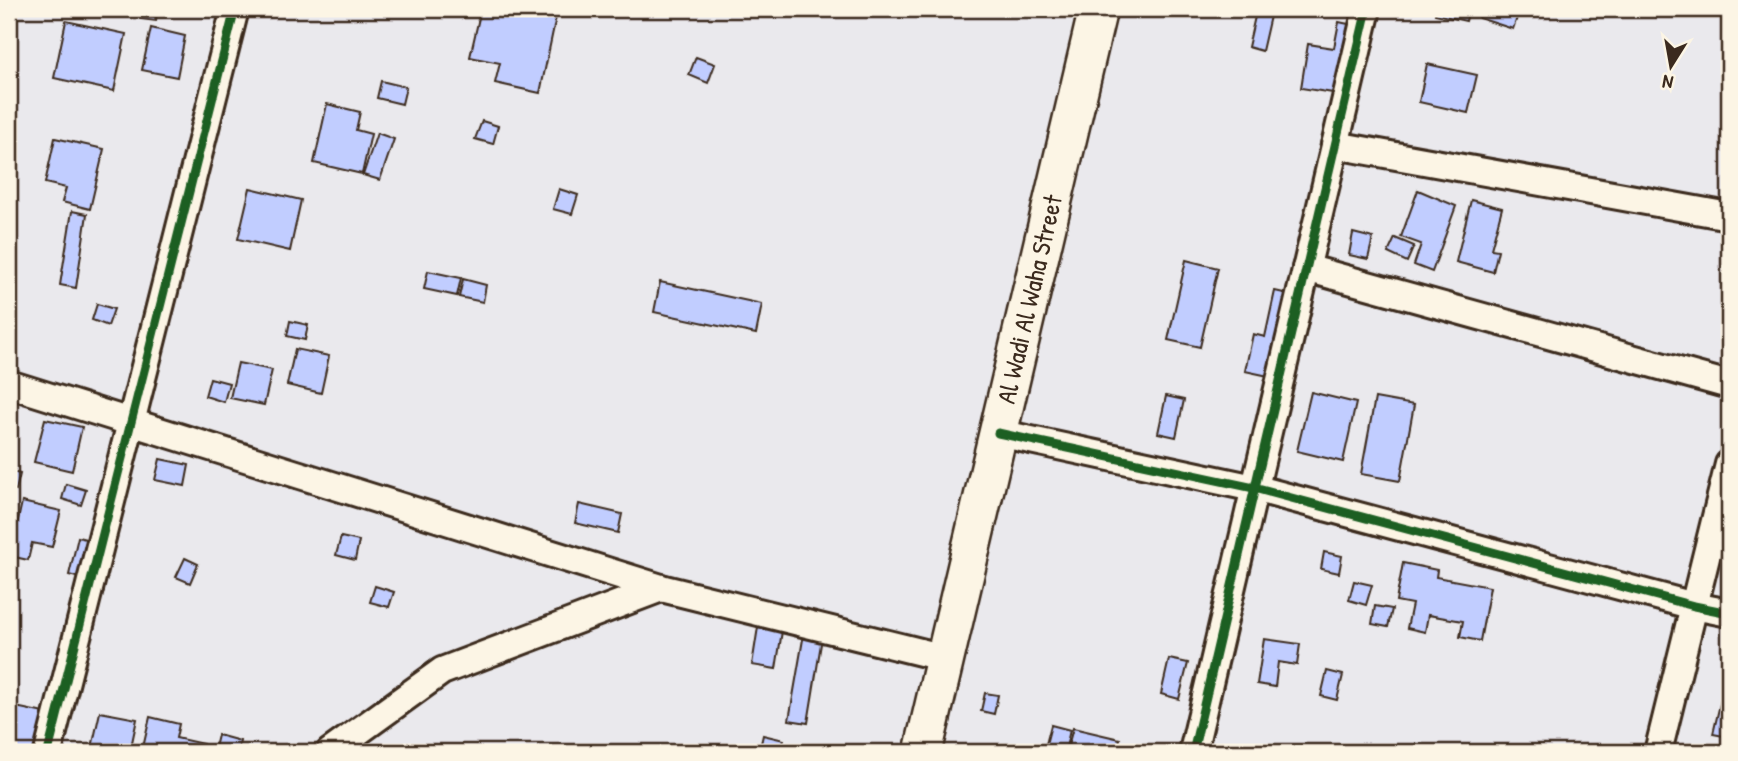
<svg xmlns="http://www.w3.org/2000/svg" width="1738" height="761" font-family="'Patrick Hand',sans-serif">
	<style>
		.building { fill: #c1cdff; stroke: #3b2a1e; stroke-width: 2 }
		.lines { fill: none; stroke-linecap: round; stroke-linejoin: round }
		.street-casing { stroke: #3b2a1e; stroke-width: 32 }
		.secondary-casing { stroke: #3b2a1e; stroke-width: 42 }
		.street { stroke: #fcf5e5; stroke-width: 26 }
		.secondary { stroke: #fcf5e5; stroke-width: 37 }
		.cycleway-casing { stroke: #fcf5e5; stroke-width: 13 }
		.cycleway { stroke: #1b5e20; stroke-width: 9 }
		.labels { text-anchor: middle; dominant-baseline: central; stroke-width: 6; stroke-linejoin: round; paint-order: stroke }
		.street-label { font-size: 26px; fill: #3b2a1e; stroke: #fcf5e5 }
	</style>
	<rect width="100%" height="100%" fill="#eae9ed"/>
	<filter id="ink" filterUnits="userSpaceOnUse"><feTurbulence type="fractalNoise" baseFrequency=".0143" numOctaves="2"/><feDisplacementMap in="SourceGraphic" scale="14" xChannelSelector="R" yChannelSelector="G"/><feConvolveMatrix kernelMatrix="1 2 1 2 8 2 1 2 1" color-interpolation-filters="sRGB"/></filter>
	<g filter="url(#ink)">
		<g class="building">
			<polygon points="141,9 157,9 156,21 140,19"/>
			<polygon points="481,9 543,9 557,12 540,93 495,83 500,63 470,57"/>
			<polygon points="1436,9 1469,9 1466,21 1435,14"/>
			<polygon points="1482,9 1520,9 1513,29 1479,18"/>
			<polygon points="1256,12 1270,16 1262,51 1248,47"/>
			<polygon points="66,21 126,34 114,91 54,78"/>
			<polygon points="1339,22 1358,26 1346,95 1301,88 1308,44 1334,48"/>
			<polygon points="151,28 185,36 177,77 142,70"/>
			<polygon points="696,57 715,64 708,83 689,75"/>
			<polygon points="1427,64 1477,75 1468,113 1419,102"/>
			<polygon points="381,81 406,87 402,104 377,98"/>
			<polygon points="327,104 360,112 356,130 371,134 362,174 314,163"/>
			<polygon points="482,121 498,126 493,144 475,139"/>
			<polygon points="377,133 394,139 380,180 363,175"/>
			<polygon points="55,138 104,149 90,209 62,202 66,188 45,183"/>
			<polygon points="250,188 301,200 290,251 238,239"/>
			<polygon points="559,189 578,195 572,214 553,209"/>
			<polygon points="1418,190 1456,206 1432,272 1414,265 1421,244 1401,237"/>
			<polygon points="1471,200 1502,208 1491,249 1498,250 1493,272 1456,262"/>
			<polygon points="72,211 87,214 76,288 60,285"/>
			<polygon points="1353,233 1373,238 1368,259 1349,255"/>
			<polygon points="1395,238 1414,246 1407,262 1388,253"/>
			<polygon points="1186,260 1218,268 1200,347 1168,340"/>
			<polygon points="428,271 461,278 457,296 424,289"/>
			<polygon points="463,279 486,285 483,302 459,297"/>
			<polygon points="660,282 762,304 756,334 654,312"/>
			<polygon points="1275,291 1297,296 1278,378 1245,371 1253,334 1265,337"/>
			<polygon points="97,304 114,309 108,326 92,320"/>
			<polygon points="290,321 308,325 305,340 287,336"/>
			<polygon points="295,349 329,356 321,393 287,385"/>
			<polygon points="238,363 272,370 264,405 230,398"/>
			<polygon points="210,378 229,383 224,402 205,396"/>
			<polygon points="1311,392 1356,403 1343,462 1297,451"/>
			<polygon points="1166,396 1184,400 1176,437 1158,433"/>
			<polygon points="1375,398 1414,405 1400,481 1361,474"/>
			<polygon points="45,419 82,427 72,471 34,462"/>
			<polygon points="160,459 189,465 185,486 155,480"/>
			<polygon points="9,471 20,474 16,490 9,488"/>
			<polygon points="66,484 86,490 81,505 62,499"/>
			<polygon points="22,502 61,511 52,547 32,543 28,560 10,556"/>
			<polygon points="579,504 622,514 618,533 575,523"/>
			<polygon points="78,537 101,543 91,581 69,575"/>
			<polygon points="341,537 359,541 355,560 336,555"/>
			<polygon points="1324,552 1342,556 1339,573 1321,569"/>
			<polygon points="185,558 198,564 190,583 176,577"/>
			<polygon points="1403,563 1437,570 1436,577 1490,587 1480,641 1460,637 1463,621 1428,615 1425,632 1407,628 1412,604 1396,601"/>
			<polygon points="1354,581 1372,585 1366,605 1349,600"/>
			<polygon points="375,586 394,592 389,607 370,602"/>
			<polygon points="1375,606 1392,609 1388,627 1372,624"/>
			<polygon points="761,608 785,612 776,669 752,665"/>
			<polygon points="807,616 825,619 808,723 789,720"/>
			<polygon points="1264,639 1300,644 1297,665 1278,662 1275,687 1257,684"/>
			<polygon points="1169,659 1188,663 1179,699 1161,694"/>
			<polygon points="1327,671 1343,675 1337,700 1321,696"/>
			<polygon points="9,688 15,689 11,706 44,713 35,752 9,752"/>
			<polygon points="1723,691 1729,693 1729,737 1713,734"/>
			<polygon points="985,693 998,695 994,714 981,711"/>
			<polygon points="100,712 137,719 130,752 91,752"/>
			<polygon points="150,717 179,724 176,738 203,744 201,752 142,752"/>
			<polygon points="1051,725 1070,730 1065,752 1044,752"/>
			<polygon points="1073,728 1120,739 1117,752 1093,752 1068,746"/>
			<polygon points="218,735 240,741 238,752 214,752"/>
			<polygon points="763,735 784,740 781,752 759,752"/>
		</g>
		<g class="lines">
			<g class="street-casing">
				<g id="street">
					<polyline points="1335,145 1729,216"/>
					<polyline points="1306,268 1729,385"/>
					<polyline points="9,384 661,588"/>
					<polyline points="998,433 1254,488 1694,606 1729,613"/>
					<polyline points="48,752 235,9"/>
					<polyline points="330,752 442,671 661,588 945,658"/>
					<polyline points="1193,752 1367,9"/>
					<polyline points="1658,752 1729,464"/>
				</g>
			</g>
			<g class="secondary-casing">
				<polyline id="secondary" points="923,752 1098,9"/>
			</g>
			<use href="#street" class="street"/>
			<use href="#secondary" class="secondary"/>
			<g class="cycleway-casing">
				<g id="cycleway">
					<polyline points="998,433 1254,488 1694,606 1729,613"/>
					<polyline points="48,752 235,9"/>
					<polyline points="1193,752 1367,9"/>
				</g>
			</g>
			<use href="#cycleway" class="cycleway"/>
		</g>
	</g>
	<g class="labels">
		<g class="street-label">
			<text transform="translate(1029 299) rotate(-77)">Al Wadi Al Waha Street</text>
		</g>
	</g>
	<rect width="1738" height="761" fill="none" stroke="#fcf5e5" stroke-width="35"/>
	<rect x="18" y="18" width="1703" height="726" fill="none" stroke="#3b2a1e" stroke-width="2.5" filter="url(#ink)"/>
	<g transform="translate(1671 66) rotate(191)" stroke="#fcf5e5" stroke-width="5" paint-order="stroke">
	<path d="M0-5L12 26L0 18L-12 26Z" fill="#3b2a1e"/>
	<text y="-10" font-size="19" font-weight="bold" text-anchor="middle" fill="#3b2a1e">N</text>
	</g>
</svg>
